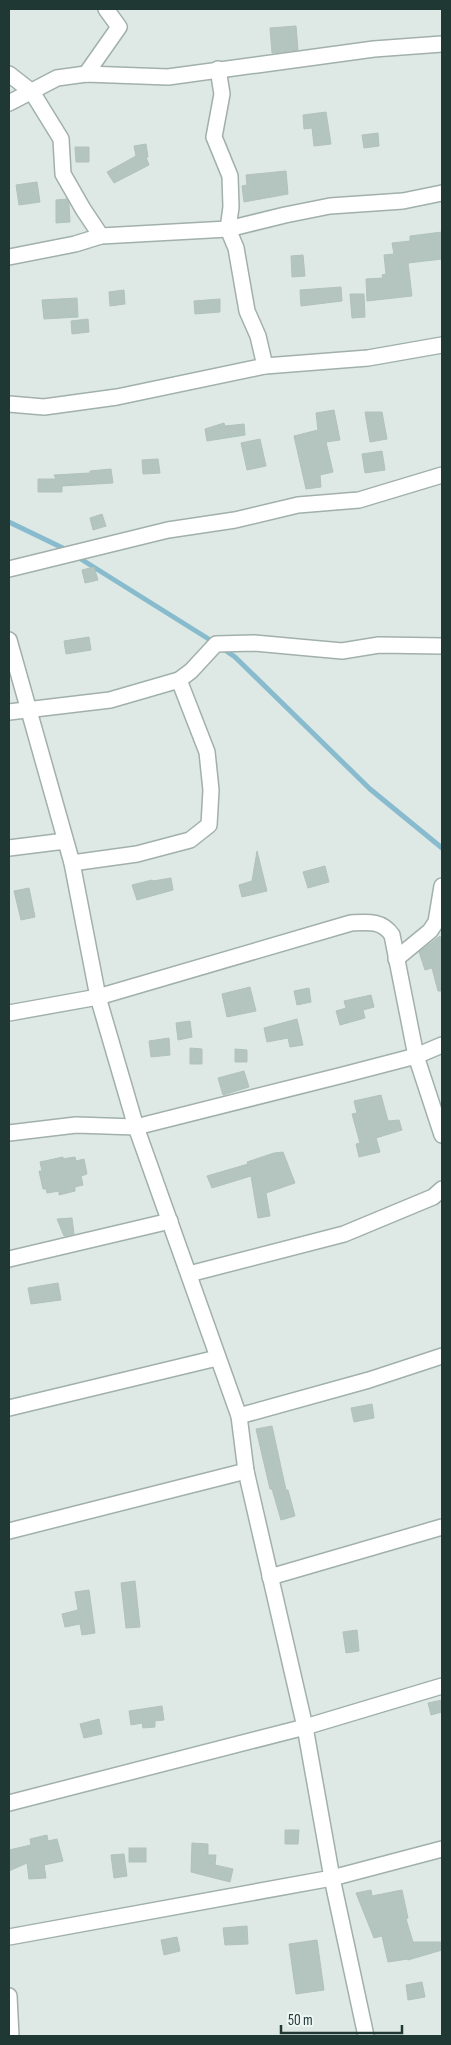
<svg xmlns="http://www.w3.org/2000/svg" width="451" height="2045" font-family="'Sofia Sans Condensed',sans-serif">
	<style>
		.lines { fill: none; stroke-linecap: round; stroke-linejoin: round }
		.stream { stroke: #87bbcd; stroke-width: 5 }
		.building { fill: #b4c4bf; stroke: #b1c2bd }
		.minor-casing { stroke: #a1b0ac; stroke-width: 18 }
		.minor { stroke: #fff; stroke-width: 15 }
	</style>
	<rect width="100%" height="100%" fill="#dee9e5"/>
	<g class="lines">
		<g class="stream">
			<polyline points="9,522 69,551"/>
			<polyline points="76,556 215,643"/>
			<polyline points="222,648 235,657 370,789 442,848"/>
		</g>
	</g>
	<g class="building">
		<polygon points="296,26 298,50 272,53 270,28"/>
		<polygon points="326,112 331,144 314,146 312,128 304,129 303,115"/>
		<polygon points="378,133 379,146 364,148 362,135"/>
		<polygon points="146,144 148,157 146,157 149,165 114,183 107,172 136,156 134,146"/>
		<polygon points="75,147 89,147 89,162 76,162"/>
		<polygon points="286,171 288,194 244,202 242,186 247,185 246,175"/>
		<polygon points="37,182 40,202 19,205 16,185"/>
		<polygon points="67,199 69,204 70,222 56,223 56,200"/>
		<polygon points="442,232 442,259 408,263 412,296 367,301 366,279 383,278 382,275 386,274 384,255 394,254 392,243 410,241 410,236"/>
		<polygon points="303,255 305,276 292,277 291,256"/>
		<polygon points="341,287 342,301 301,306 300,290"/>
		<polygon points="124,290 125,304 110,306 109,292"/>
		<polygon points="350,294 364,294 365,317 352,318"/>
		<polygon points="77,298 78,317 44,319 42,300"/>
		<polygon points="220,299 220,312 195,314 194,301"/>
		<polygon points="88,319 89,332 72,334 71,321"/>
		<polygon points="334,410 340,440 326,442 333,472 320,475 321,487 306,489 294,436 318,430 316,413"/>
		<polygon points="365,412 382,412 387,439 370,442"/>
		<polygon points="224,423 225,426 244,424 245,435 207,441 205,429"/>
		<polygon points="260,439 266,466 247,470 241,443"/>
		<polygon points="382,451 385,470 365,473 362,454"/>
		<polygon points="158,459 160,473 143,474 142,460"/>
		<polygon points="111,469 113,483 62,486 62,492 38,492 38,479 56,479 54,475 90,473 90,471"/>
		<polygon points="102,514 106,526 93,530 90,518"/>
		<polygon points="94,567 98,580 85,583 82,570"/>
		<polygon points="89,637 91,650 66,654 64,641"/>
		<polygon points="257,851 267,891 242,897 239,885 252,881"/>
		<polygon points="325,866 329,882 308,888 303,872"/>
		<polygon points="171,878 173,890 137,900 132,885 152,880 153,881"/>
		<polygon points="29,888 35,917 21,920 14,891"/>
		<polygon points="440,936 442,944 442,991 438,991 432,968 425,970 419,952"/>
		<polygon points="250,987 256,1011 227,1017 222,994"/>
		<polygon points="309,988 311,1002 297,1005 294,991"/>
		<polygon points="371,995 374,1007 363,1010 365,1018 340,1025 336,1011 346,1008 344,1001"/>
		<polygon points="297,1019 303,1045 290,1047 288,1038 267,1042 264,1028"/>
		<polygon points="190,1021 192,1037 178,1040 176,1023"/>
		<polygon points="169,1038 170,1055 151,1057 149,1041"/>
		<polygon points="190,1048 202,1049 202,1064 190,1064"/>
		<polygon points="235,1049 247,1050 247,1062 235,1062"/>
		<polygon points="244,1071 249,1087 223,1095 218,1078"/>
		<polygon points="381,1095 388,1121 399,1120 402,1130 376,1138 380,1152 359,1157 356,1144 360,1143 352,1114 357,1113 354,1101"/>
		<polygon points="283,1152 295,1183 266,1193 270,1216 258,1218 251,1176 212,1188 207,1176 248,1164 247,1162 274,1153"/>
		<polygon points="63,1157 63,1159 75,1157 76,1161 84,1159 87,1174 81,1176 83,1185 75,1187 75,1191 59,1195 59,1191 47,1193 46,1189 43,1189 39,1171 42,1171 40,1162"/>
		<polygon points="72,1218 74,1234 64,1236 57,1219"/>
		<polygon points="58,1283 61,1300 31,1304 28,1288"/>
		<polygon points="372,1404 374,1418 354,1422 351,1408"/>
		<polygon points="272,1426 286,1490 288,1490 295,1516 281,1520 272,1489 270,1489 256,1429"/>
		<polygon points="135,1581 140,1627 126,1628 121,1583"/>
		<polygon points="89,1590 95,1633 82,1635 80,1624 65,1627 62,1614 78,1610 75,1592"/>
		<polygon points="357,1630 359,1651 346,1653 343,1632"/>
		<polygon points="442,1700 442,1712 431,1715 428,1703"/>
		<polygon points="162,1706 164,1720 155,1721 155,1727 143,1728 142,1723 131,1725 129,1711"/>
		<polygon points="99,1719 102,1734 84,1738 80,1724"/>
		<polygon points="285,1830 299,1830 298,1844 285,1844"/>
		<polygon points="47,1835 48,1841 57,1839 63,1861 44,1865 46,1878 29,1879 27,1863 9,1871 9,1850 31,1845 30,1839"/>
		<polygon points="192,1843 208,1844 208,1855 216,1855 215,1865 233,1869 230,1882 191,1872"/>
		<rect x="129" y="1848" width="17" height="14"/>
		<polygon points="124,1854 127,1876 114,1878 111,1855"/>
		<polygon points="371,1890 372,1896 402,1890 408,1918 406,1919 413,1942 442,1942 442,1950 408,1960 408,1959 388,1962 382,1936 374,1938 356,1893"/>
		<polygon points="247,1926 248,1944 225,1945 223,1928"/>
		<polygon points="177,1937 180,1951 164,1955 161,1940"/>
		<polygon points="317,1940 324,1990 296,1994 289,1944"/>
		<polygon points="422,1982 425,1997 408,2000 406,1985"/>
	</g>
	<g class="lines">
		<g class="minor-casing">
			<g id="minor">
				<polyline points="218,69 222,94 214,137 230,176 231,207 228,229 236,248 247,311 258,336 265,366"/>
				<polyline points="9,74 32,92 61,139 63,174 83,209 101,236"/>
				<polyline points="86,74 119,27 106,9"/>
				<polyline points="9,103 57,78 86,74 168,77 374,49 442,44"/>
				<polyline points="9,257 75,244 101,236 228,229 285,215 330,206 403,201 442,193"/>
				<polyline points="9,404 44,407 117,397 265,366 368,358 442,345"/>
				<polyline points="9,569 168,530 235,520 298,505 359,500 442,475"/>
				<polyline points="9,640 72,863 98,997 136,1127 239,1416 246,1471 305,1727 332,1878 366,2036"/>
				<polyline points="9,712 110,700 179,680 191,671 216,644 254,643 342,651 379,645 442,646"/>
				<polyline points="9,848 65,841"/>
				<polyline points="72,863 137,854 190,840 209,825 211,790 207,752 179,680"/>
				<polyline points="396,959 430,931 436,922 442,886"/>
				<path d="M9 1013 98 997 351 923C367 922 382 920 392 935L416 1056 442 1135"/>
				<polyline points="9,1133 76,1125 136,1127 343,1075 416,1056 442,1045"/>
				<polyline points="9,1259 170,1221"/>
				<polyline points="189,1274 344,1234 433,1197 442,1189"/>
				<polyline points="9,1408 217,1358"/>
				<polyline points="239,1416 369,1380 442,1356"/>
				<polyline points="9,1531 246,1471"/>
				<polyline points="270,1577 442,1527"/>
				<polyline points="9,1803 305,1727 442,1686"/>
				<polyline points="9,1937 332,1878 442,1849"/>
				<polyline points="9,1996 11,2036"/>
			</g>
		</g>
		<use href="#minor" class="minor"/>
	</g>
	<rect width="451" height="2045" fill="none" stroke="#203834" stroke-width="20"/>
	<path d="M281 2025v8h121v-8" fill="none" stroke="#203834" stroke-width="2.5"/>
	<text x="288" y="2025" font-size="15" fill="#203834" stroke="#eef6f3" stroke-width="4" paint-order="stroke">50 m</text>
</svg>
